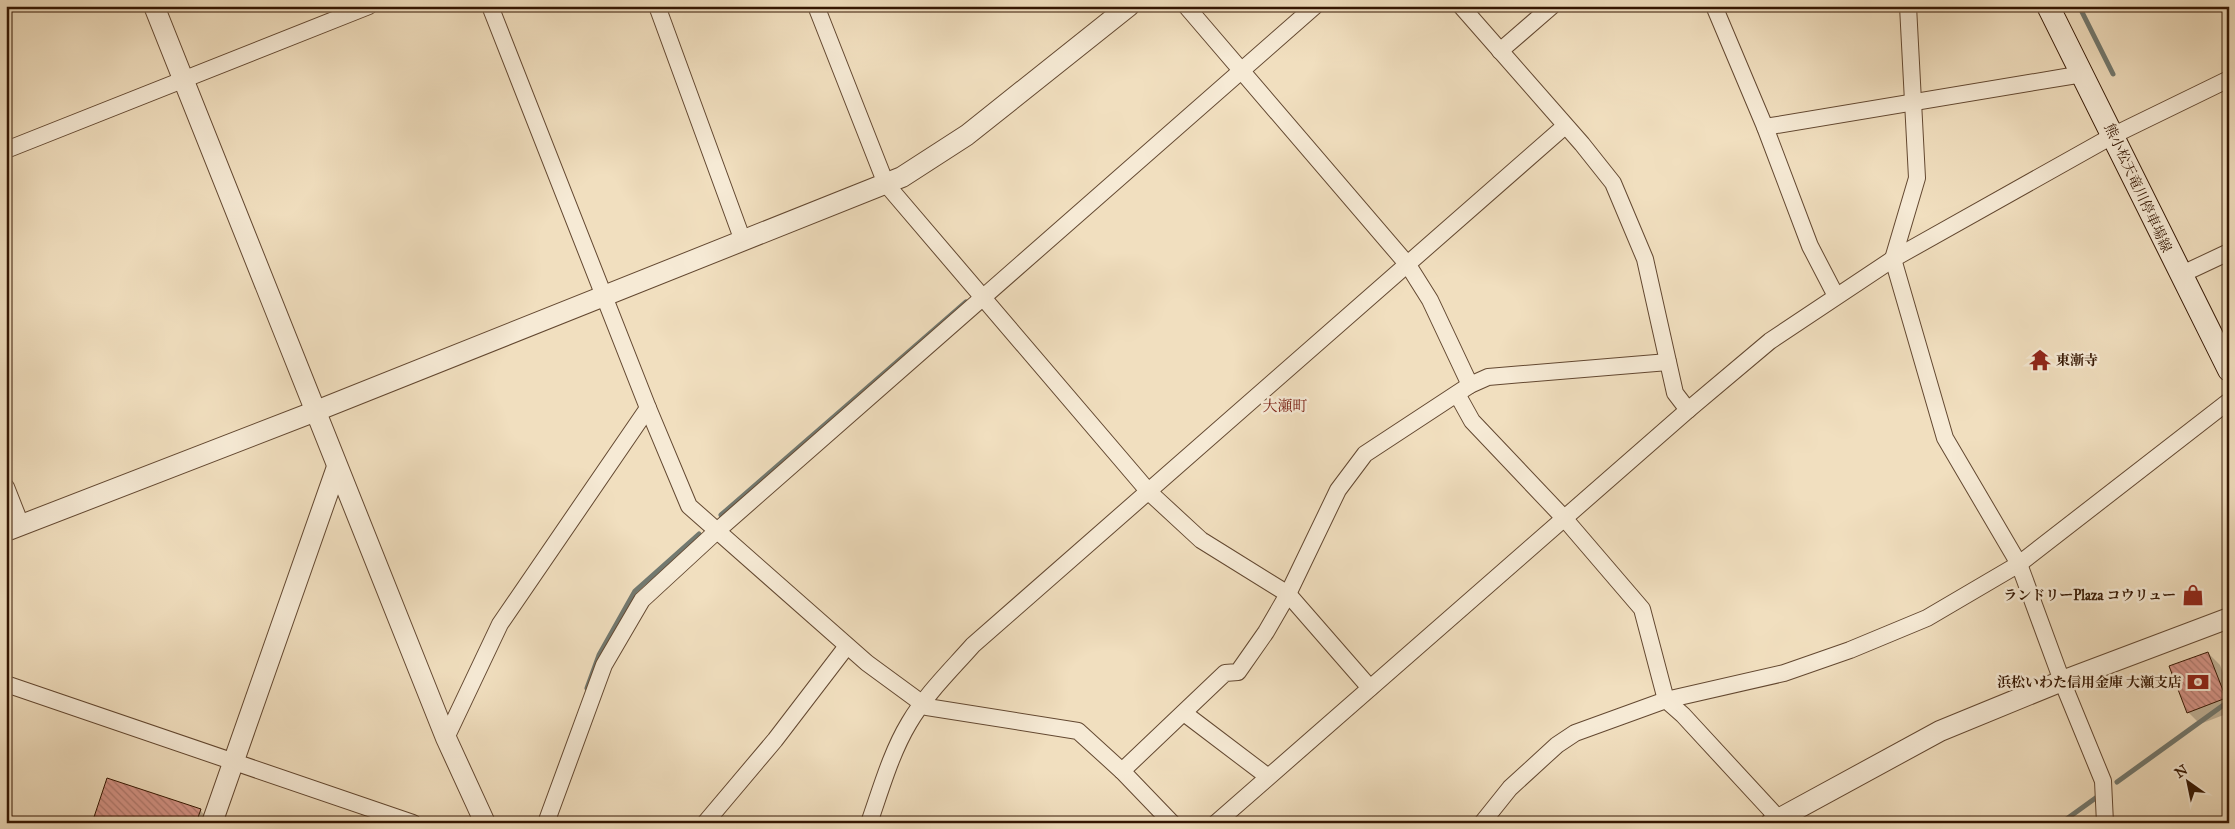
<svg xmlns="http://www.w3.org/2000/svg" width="2235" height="829" font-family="'IM FELL Great Primer','Noto Serif JP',serif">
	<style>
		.shadow { fill: #0003 }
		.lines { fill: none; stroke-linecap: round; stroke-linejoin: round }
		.stream { stroke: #727970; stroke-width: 5 }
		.building { fill: url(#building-back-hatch); stroke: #341602 }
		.minor-casing { stroke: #634831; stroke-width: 18 }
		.tertiary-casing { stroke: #634831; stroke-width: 22 }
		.secondary-casing { stroke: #341602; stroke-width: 24 }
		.minor { stroke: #f6ead5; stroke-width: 16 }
		.tertiary { stroke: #f6ead5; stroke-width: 20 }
		.secondary { stroke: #f6ead5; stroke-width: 22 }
		.labels { text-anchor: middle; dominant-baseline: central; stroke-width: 5; stroke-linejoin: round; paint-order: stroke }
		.street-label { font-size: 14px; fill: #341602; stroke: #f6ead5 }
		.poi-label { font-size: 14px; font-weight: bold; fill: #341602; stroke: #f6ead5; text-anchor: end }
		.neighbourhood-label { font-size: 15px; fill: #7a1f14; stroke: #f6ead5 }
	</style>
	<defs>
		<pattern id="building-back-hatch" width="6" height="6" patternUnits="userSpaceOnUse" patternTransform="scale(1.25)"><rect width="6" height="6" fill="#d7968a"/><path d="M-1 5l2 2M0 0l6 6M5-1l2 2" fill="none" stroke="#af796f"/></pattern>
	</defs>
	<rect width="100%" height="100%" fill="#f1dfbf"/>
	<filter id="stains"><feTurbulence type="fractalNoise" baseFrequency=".004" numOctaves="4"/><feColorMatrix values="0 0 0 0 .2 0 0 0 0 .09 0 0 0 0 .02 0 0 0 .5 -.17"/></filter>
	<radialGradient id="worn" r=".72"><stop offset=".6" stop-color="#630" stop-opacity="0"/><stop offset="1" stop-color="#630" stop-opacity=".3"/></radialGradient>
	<g class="shadow">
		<polygon points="2208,653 2220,665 2229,688 2229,713 2200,724 2188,712"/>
		<polygon points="200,810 212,823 94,823"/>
	</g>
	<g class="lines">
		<g class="stream">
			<polyline points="2079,6 2113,74"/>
			<polyline points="721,515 966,302"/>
			<polyline points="587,688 599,655 635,591 699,534"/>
			<polyline points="2117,782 2229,701"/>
			<polyline points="2061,823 2097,797"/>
		</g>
	</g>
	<g class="building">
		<polygon points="2208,652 2226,698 2187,713 2169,666"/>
		<polygon points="107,778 201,809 196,823 92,823"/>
	</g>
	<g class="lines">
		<g class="minor-casing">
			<g id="minor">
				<polyline points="490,6 648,408 689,506 867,663 927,707 1078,731 1122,771 1172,823"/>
				<polyline points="657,6 743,241"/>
				<polyline points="816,6 886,184 1149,492 1201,540 1288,594 1370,688"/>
				<polyline points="1186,6 1408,265 1430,300 1470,385"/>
				<polyline points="1461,6 1582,144 1613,183 1645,259 1675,393 1688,410"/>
				<polyline points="1714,6 1765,127 1810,246 1836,296"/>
				<polyline points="1908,6 1917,178 1893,259 1945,438 2019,564 2229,401"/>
				<polyline points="1500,51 1552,6"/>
				<polyline points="1765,127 2083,74"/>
				<polyline points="6,150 369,6"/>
				<polyline points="2180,275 2229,252"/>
				<polyline points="1457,394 1472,421 1564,518 1642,609 1666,700 1683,715 1779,819"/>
				<polyline points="6,487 21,525"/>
				<polyline points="6,684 413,823"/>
				<polyline points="1184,713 1267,776"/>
				<polyline points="446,738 500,624 648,408"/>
				<polyline points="1122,771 1225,673 1238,672 1266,632 1288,594 1338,490 1365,454 1470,385 1488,377 1668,362"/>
				<polyline points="546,823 604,665 642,600 718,530 1315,6"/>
				<polyline points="705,823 775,740 847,646"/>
				<path d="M869 823C881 789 891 753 909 723 926 694 951 670 973 645L1565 126"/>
				<polyline points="1216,823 1688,410 1770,341 1893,259 2114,135 2229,79"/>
				<polyline points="1482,823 1510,788 1557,745 1575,733 1666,700 1784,673 1850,650 1927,618 2019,564 2062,681 2103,781 2105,823"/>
			</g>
		</g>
		<g class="tertiary-casing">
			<g id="tertiary">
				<polyline points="154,6 446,738 485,823"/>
				<polyline points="6,531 316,411 902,177 967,135 1129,6"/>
				<polyline points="212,823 337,467"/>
				<polyline points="1771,823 1940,731 2062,681 2229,618"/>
			</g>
		</g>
		<g class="secondary-casing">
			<polyline id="secondary" points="2048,6 2229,370"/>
		</g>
		<use href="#minor" class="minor"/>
		<use href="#tertiary" class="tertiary"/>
		<use href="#secondary" class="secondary"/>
	</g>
	<defs>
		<g id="temple-bare" transform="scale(1.725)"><path d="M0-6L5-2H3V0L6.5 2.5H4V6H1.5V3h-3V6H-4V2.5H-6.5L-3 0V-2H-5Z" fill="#8f2418" stroke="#f6ead5" stroke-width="2.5" paint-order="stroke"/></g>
		<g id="shop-bare" transform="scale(1.725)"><path d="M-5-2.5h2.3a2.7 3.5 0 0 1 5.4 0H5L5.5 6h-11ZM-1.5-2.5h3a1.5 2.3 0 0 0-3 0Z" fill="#8f2418" stroke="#f6ead5" stroke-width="2.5" paint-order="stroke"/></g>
		<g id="bank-bare" transform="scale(1.725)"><path d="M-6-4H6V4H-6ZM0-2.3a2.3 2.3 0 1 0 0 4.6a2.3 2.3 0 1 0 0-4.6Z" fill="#8f2418" stroke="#f6ead5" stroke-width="2.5" paint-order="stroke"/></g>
	</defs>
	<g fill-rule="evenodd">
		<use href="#temple-bare" x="2040" y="360"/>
		<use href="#shop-bare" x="2193" y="595"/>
		<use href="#bank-bare" x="2198" y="682"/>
	</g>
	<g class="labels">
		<g class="street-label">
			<text transform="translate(2138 188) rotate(65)">熊小松天竜川停車場線</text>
		</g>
		<g class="poi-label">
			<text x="2056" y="360" text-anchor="start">東漸寺</text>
			<text x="2176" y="595">ランドリーPlaza コウリュー</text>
			<text x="2182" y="682">浜松いわた信用金庫 大瀬支店</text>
		</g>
		<g class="neighbourhood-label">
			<text x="1285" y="406">大瀬町</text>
		</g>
	</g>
	<rect width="2235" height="829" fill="none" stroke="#f1dfbf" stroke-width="25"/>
	<rect x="8" y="8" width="2220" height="814" fill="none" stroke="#341602" stroke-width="2.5"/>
	<rect x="12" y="12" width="2210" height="804" fill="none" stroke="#341602"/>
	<g transform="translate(2188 782) rotate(327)" stroke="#f6ead5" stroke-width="4" paint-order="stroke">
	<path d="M0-4L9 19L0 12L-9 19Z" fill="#341602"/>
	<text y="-8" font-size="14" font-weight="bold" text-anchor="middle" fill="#341602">N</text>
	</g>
	<rect width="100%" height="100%" filter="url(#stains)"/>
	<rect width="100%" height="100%" fill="url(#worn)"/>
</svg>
